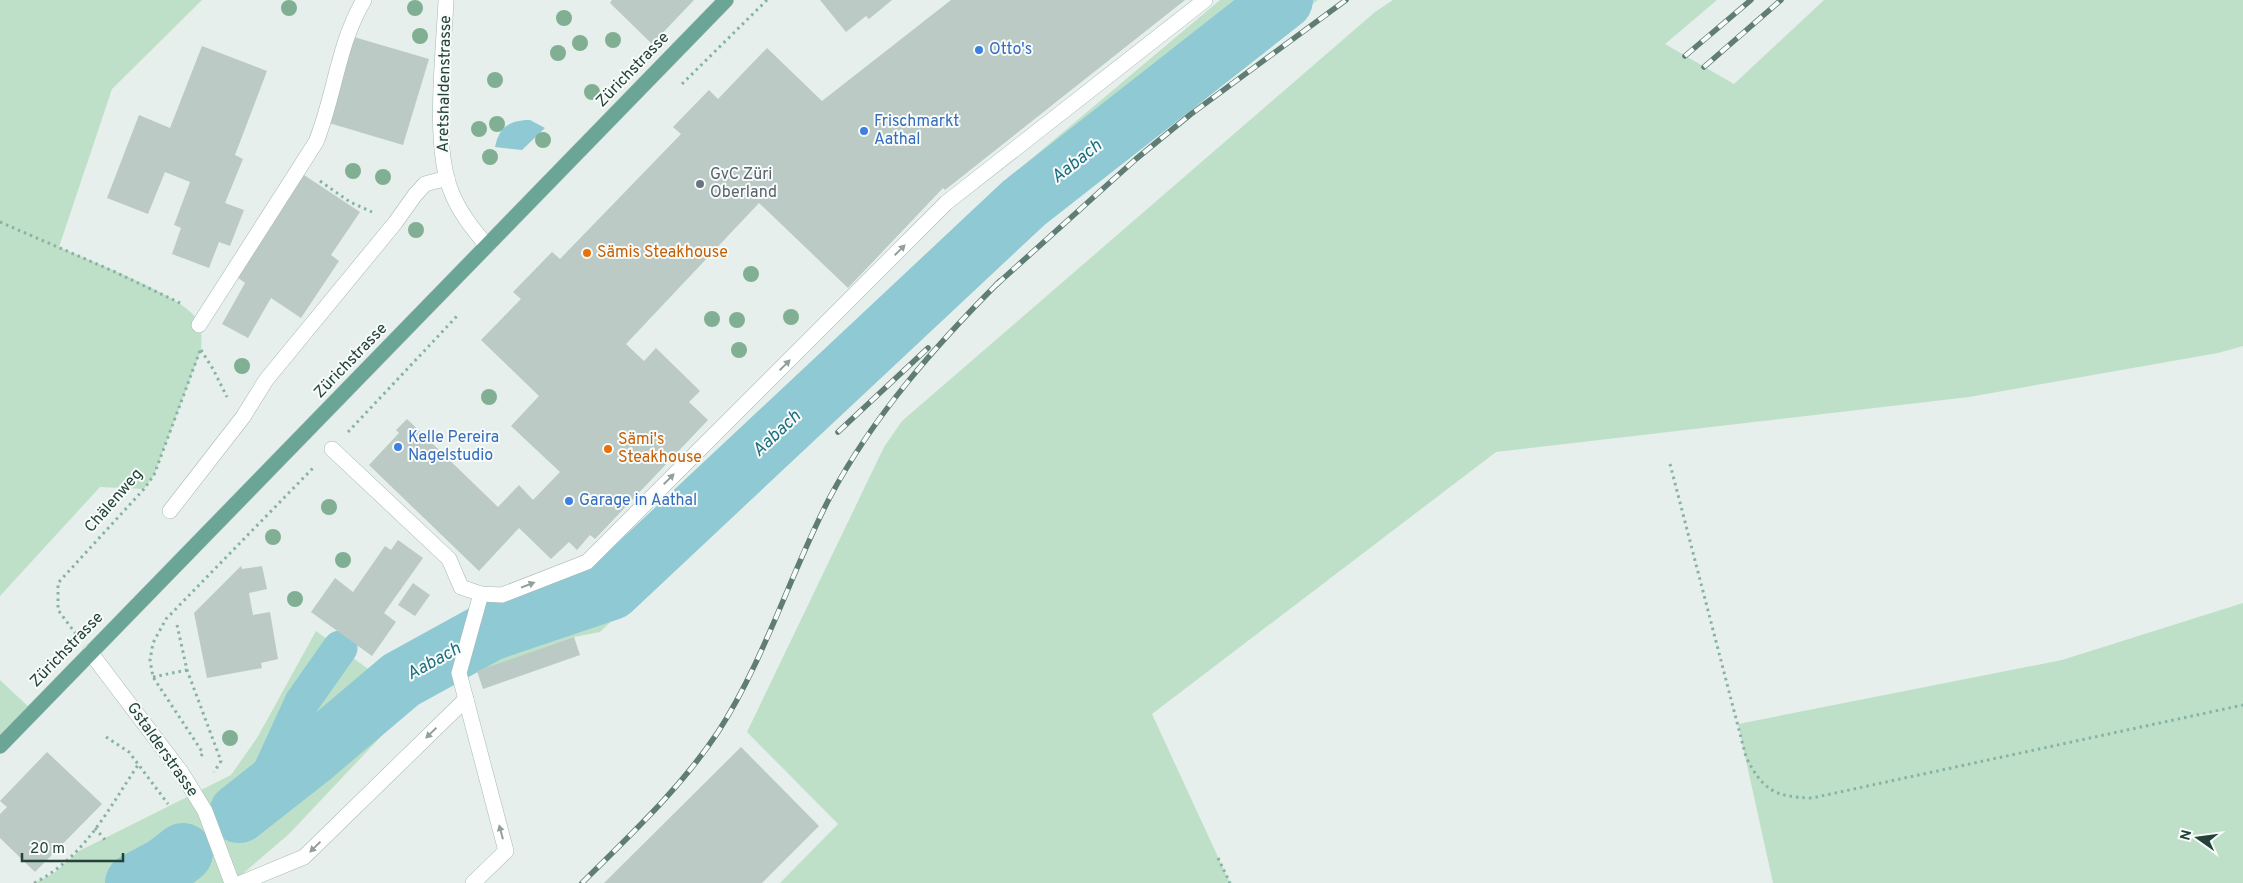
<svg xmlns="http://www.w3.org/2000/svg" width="2243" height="883" font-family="Overpass,sans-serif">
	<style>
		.green { fill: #bfe0c8 }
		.water { fill: #8ec9d4 }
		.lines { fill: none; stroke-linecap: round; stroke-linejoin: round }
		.canal { stroke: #8ec9d4; stroke-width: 35 }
		.river { stroke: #8ec9d4; stroke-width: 60 }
		.building { fill: #bbcac4 }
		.minor-casing { stroke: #a8b8b2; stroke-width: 16 }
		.major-casing { stroke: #c2cac8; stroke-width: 16 }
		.path { stroke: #86b3a5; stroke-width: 3; stroke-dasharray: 2.5 4; stroke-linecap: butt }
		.minor { stroke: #fff; stroke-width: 15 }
		.major { stroke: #6aa596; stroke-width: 15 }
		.rail-casing { stroke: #5f7d75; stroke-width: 5.5 }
		.rail { stroke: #f7fbf9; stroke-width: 4; stroke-dasharray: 11; stroke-linecap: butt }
		.tree { fill: #80af93 }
		.oneway { fill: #92a09c }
		.shop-dot { fill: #3f7fe0; stroke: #f7fbf9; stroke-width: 2 }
		.worship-dot { fill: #6b7280; stroke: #f7fbf9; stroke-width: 2 }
		.food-dot { fill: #e8710a; stroke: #f7fbf9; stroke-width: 2 }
		.labels { text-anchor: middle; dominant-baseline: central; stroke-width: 4; stroke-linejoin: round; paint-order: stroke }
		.shop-label { font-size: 16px; fill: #366cbe; stroke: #f7fbf9; text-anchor: start }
		.street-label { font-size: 16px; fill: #24423a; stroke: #f7fbf9 }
		.worship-label { font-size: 16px; fill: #5b616d; stroke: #f7fbf9; text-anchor: start }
		.food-label { font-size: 16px; fill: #c56008; stroke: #f7fbf9; text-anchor: start }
		.water-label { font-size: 18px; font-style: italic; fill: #1c6f80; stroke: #f7fbf9 }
	</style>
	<rect width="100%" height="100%" fill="#e6efeb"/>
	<g class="green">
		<path d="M0 0H202L112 89 59 247C88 260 180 295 195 317 202 327 202 338 201 350L154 475 144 489 100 487 0 596Z"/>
		<polygon points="1220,0 1318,0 1237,58 1003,254 831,409 600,632 574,637 424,691 289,834 232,883 34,883 54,873 79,851 231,775 257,738 316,631 371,671 426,636 601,570 999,186"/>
		<polygon points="1393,0 1717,0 1665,44 1734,84 1824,0 2243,0 2243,346 2218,353 1969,397 1496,452 1152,714 1230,883 780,883 838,824 747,732 884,447 902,421 1375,12"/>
		<polygon points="2243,603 2243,883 1773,883 1738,724 2062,660"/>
		<polygon points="0,680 33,711 0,746"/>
	</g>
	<path class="water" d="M530 120 545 128 522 150 495 147C499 127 510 120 530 120Z"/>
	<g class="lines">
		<g class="canal">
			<polyline points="258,798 302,702 340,648"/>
			<polyline points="161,883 165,867"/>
		</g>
		<g class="river">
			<polyline points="239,813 309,758 401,680 490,631 611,590 1024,203 1283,0"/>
			<polyline points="135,883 165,867 183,853"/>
		</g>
	</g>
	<g class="building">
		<polygon points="612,0 694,0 652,44 610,3"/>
		<polygon points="820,0 892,0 869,19 866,16 846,32"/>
		<polygon points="951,0 1185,0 945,190 943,188 848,288 759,203 626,344 644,361 656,348 700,391 689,402 708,420 595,539 590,535 577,550 569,542 551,559 519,528 479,571 369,465 399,433 396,430 407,419 498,507 519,485 533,500 560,472 511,426 539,396 481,340 521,299 513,292 552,252 560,259 681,134 673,127 709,90 718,99 767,48 822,101"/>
		<polygon points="354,37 429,59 403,145 329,123"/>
		<polygon points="202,46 267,71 235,155 243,159 225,203 244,210 230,246 219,242 209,268 172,254 181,228 174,225 190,182 165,172 148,214 107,198 139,115 170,128"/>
		<polygon points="304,175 360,212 331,255 339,261 301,318 271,298 248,338 222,324 245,283 237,277"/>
		<polygon points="398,540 423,558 384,613 396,622 372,656 311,612 335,578 353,592 385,546 391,550"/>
		<polygon points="241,566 242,569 262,566 267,589 249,593 253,615 270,612 278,659 261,663 262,668 207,678 194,613"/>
		<polygon points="413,583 430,595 415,616 398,605"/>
		<polygon points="574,637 580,655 483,689 477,671"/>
		<polygon points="741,747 819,826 762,883 604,883"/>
		<polygon points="47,752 102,804 35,872 0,838 0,814 7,807 0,801"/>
	</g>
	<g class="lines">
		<g class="minor-casing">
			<g id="minor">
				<path d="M446 0C444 52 432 144 451 191 459 212 473 229 487 246"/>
				<path d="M199 325 316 142C335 95 338 43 364 0"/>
				<polyline points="332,449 449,559 461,587 481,594 502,595 587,562 946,203 1205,0"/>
				<polyline points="170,511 243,417 266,380 395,223 415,195 425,184 447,178"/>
				<polyline points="90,652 181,772 205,811 232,883"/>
				<polyline points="241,883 304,857 466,699"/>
				<polyline points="473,883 506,851 459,673 481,594"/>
			</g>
		</g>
		<g class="major-casing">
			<polyline id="major" points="0,746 726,0"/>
		</g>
		<g class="path">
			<polyline points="682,84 767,0"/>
			<polyline points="320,181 350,202 372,212"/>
			<polyline points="0,222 113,271 182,304"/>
			<polyline points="201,350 213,369 227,397"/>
			<polyline points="348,432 458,315"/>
			<path d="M1670 464 1746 757C1763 790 1774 797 1812 798L2243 705"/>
			<polyline points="177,625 187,670 221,761 214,772"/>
			<polyline points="76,634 58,610 58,583 144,489 154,475 201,348"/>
			<polyline points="153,677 187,670"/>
			<polyline points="106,737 129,752 168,804"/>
			<polyline points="201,756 203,753 153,677 150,660 153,643 166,619 314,467"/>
			<polyline points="95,828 106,841"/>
			<polyline points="1218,858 1230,883"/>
			<path d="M34 883C85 857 107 811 138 765"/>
		</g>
		<use href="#minor" class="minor"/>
		<use href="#major" class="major"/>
		<g class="rail-casing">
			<g id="rail">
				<polyline points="1685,56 1751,0"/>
				<polyline points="1704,67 1781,0"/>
				<polyline points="996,285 1136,159 1191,114 1346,0"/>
				<polyline points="838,432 928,348"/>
				<path d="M582 883C630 835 680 789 718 732 765 659 790 574 830 497 874 415 935 346 1000 281"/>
			</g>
		</g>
		<use href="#rail" class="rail"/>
	</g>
	<g class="tree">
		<circle cx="289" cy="8" r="8"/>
		<circle cx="415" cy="8" r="8"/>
		<circle cx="564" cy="18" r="8"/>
		<circle cx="420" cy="36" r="8"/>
		<circle cx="613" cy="40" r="8"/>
		<circle cx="580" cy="43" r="8"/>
		<circle cx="558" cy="53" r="8"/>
		<circle cx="495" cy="80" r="8"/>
		<circle cx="592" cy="92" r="8"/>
		<circle cx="497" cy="124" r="8"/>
		<circle cx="479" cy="129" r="8"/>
		<circle cx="543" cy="140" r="8"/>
		<circle cx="490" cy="157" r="8"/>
		<circle cx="353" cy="171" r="8"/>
		<circle cx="383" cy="177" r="8"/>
		<circle cx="416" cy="230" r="8"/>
		<circle cx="751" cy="274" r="8"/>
		<circle cx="791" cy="317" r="8"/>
		<circle cx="712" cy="319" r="8"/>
		<circle cx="737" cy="320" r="8"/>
		<circle cx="739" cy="350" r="8"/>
		<circle cx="242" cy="366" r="8"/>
		<circle cx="489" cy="397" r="8"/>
		<circle cx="329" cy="507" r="8"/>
		<circle cx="273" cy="537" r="8"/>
		<circle cx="343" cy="560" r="8"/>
		<circle cx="295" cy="599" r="8"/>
		<circle cx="230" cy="738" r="8"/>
	</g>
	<defs><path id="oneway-solid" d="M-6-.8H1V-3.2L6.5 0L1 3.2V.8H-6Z" transform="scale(1.25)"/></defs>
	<g class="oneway">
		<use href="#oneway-solid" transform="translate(900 250) rotate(-45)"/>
		<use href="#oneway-solid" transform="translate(785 365) rotate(-45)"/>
		<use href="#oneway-solid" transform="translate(669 479) rotate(-45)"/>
		<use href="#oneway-solid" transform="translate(528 585) rotate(-21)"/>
		<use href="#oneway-solid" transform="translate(431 733) rotate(136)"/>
		<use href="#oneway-solid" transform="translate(501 832) rotate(-105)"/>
		<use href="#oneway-solid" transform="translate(315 847) rotate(136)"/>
	</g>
	<g class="shop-dot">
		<circle cx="979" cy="50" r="5"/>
		<circle cx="864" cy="131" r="5"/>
		<circle cx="398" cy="447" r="5"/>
		<circle cx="569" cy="501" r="5"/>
	</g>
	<circle class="worship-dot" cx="700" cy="184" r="5"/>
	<g class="food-dot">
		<circle cx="587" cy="253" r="5"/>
		<circle cx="608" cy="449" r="5"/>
	</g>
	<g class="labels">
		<g class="shop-label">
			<text x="989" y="50">Otto's</text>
			<text x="874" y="122">Frischmarkt<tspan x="874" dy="18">Aathal</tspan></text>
			<text x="408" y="438">Kelle Pereira<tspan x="408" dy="18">Nagelstudio</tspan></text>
			<text x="579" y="501">Garage in Aathal</text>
		</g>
		<g class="street-label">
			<text transform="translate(633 70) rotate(-46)">Zürichstrasse</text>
			<text transform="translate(445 84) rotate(-89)">Aretshaldenstrasse</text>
			<text transform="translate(351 361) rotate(-46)">Zürichstrasse</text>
			<text transform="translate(114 501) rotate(-49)">Chälenweg</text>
			<text transform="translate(67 650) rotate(-46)">Zürichstrasse</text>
			<text transform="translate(162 750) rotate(55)">Gstalderstrasse</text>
		</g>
		<g class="worship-label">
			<text x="710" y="175">GvC Züri<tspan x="710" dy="18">Oberland</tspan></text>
		</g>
		<g class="food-label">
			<text x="597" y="253">Sämis Steakhouse</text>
			<text x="618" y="440">Sämi's<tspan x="618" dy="18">Steakhouse</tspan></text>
		</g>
		<g class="water-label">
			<text transform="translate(1077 162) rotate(-38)">Aabach</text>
			<text transform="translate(777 434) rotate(-43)">Aabach</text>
			<text transform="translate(434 662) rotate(-29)">Aabach</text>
		</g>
	</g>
	<g transform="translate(2198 838) rotate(284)" stroke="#f7fbf9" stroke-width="4" paint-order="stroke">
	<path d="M0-4L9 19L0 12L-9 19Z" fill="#24423a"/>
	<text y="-8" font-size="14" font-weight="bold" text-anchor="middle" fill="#24423a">N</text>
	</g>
	<path d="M22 853v8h101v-8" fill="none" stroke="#24423a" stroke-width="2.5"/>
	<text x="30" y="853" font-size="15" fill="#24423a" stroke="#f7fbf9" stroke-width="4" paint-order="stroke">20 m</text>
</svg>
